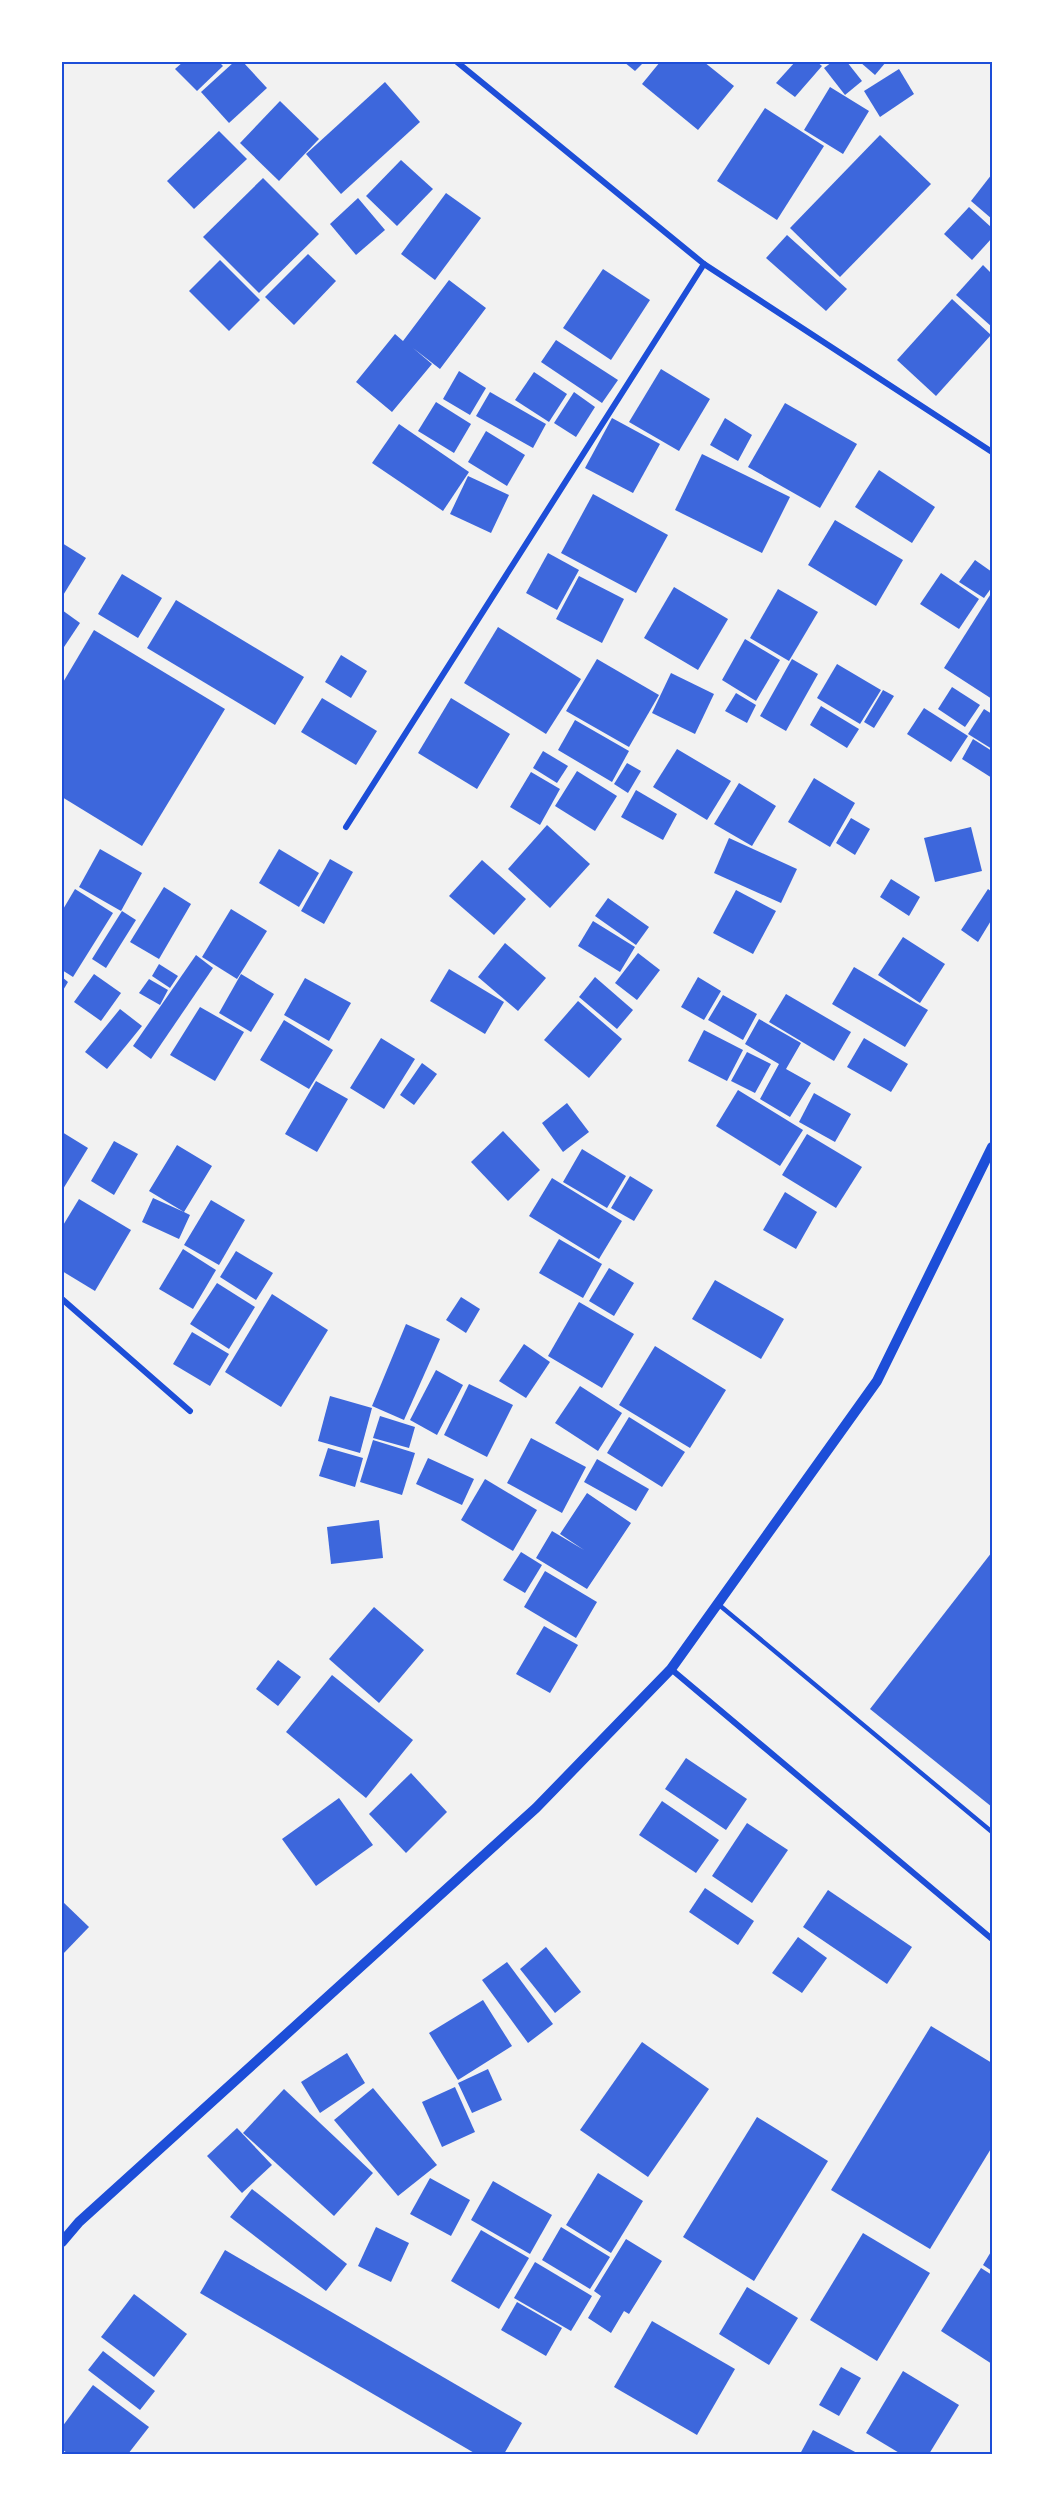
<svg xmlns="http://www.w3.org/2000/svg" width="1054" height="2516" font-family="Roboto,sans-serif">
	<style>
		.building { fill: #3d67dc }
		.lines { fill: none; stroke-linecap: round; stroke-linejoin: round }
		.service { stroke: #1d4ed8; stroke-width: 4.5 }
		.minor { stroke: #1d4ed8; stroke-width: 6 }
		.tertiary { stroke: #1d4ed8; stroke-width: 10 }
		.neatline { fill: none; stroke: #1d4ed8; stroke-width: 2 }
	</style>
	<rect width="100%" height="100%" fill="#f2f2f2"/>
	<g class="building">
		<polygon points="183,62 219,62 223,66 197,91 175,69"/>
		<polygon points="234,62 243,62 267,88 229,123 201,92"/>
		<polygon points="624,62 644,62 635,71"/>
		<polygon points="660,62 704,62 734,86 698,130 642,84"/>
		<polygon points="795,62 817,62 822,66 795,97 776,83"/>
		<polygon points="832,62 847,62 862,81 845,95 824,68"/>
		<polygon points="860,62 886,62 875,75"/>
		<polygon points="899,69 914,94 880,117 864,91"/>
		<polygon points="385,82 420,122 341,194 306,154"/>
		<polygon points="830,87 869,111 843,154 804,130"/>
		<polygon points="280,101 319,139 279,181 240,143"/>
		<polygon points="765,108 824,146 777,220 717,181"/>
		<polygon points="219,131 247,159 194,209 167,181"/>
		<polygon points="880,135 931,184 840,277 790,228"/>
		<polygon points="401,160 433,189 397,226 366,196"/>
		<polygon points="992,174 992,219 971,201"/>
		<polygon points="263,178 319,234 259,293 203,237"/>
		<polygon points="446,193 481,218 435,280 401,254"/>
		<polygon points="358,198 385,230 356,255 330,224"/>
		<polygon points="969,207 992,228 992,238 972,260 944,234"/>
		<polygon points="787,235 847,289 826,311 766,258"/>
		<polygon points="308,254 336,281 294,325 265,297"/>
		<polygon points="220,260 260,300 229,331 189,291"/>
		<polygon points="983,265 992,274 992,327 956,295"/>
		<polygon points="603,269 650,300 611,360 563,328"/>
		<polygon points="449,280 486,308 440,369 413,348 432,364 392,412 356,382 395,334 403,341"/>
		<polygon points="952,299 991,335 936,396 897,360"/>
		<polygon points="556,340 618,380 602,403 541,362"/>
		<polygon points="661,369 710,399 679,451 629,422"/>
		<polygon points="459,371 486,388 470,415 443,399"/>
		<polygon points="534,372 567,394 549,422 515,400"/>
		<polygon points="490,392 546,424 533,448 476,416"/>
		<polygon points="574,392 595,407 576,437 554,423"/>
		<polygon points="436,402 471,424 454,453 418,431"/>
		<polygon points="785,403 857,444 820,508 748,467"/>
		<polygon points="612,418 660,444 633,493 585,468"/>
		<polygon points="725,418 752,435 738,461 710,445"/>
		<polygon points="399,424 469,472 443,511 372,463"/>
		<polygon points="486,431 525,455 507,486 468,462"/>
		<polygon points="702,454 790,497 762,553 675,510"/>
		<polygon points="879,470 935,507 912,543 855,507"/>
		<polygon points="468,476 509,495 491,533 450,514"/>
		<polygon points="593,494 668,535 636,593 561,553"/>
		<polygon points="835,520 903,560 876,606 808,565"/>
		<polygon points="62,543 86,558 62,597"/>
		<polygon points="548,553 579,570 557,610 526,593"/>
		<polygon points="975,560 992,572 992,587 984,598 959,582"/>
		<polygon points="941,573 979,599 959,629 920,604"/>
		<polygon points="122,574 162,598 138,638 98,614"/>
		<polygon points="579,576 624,599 602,643 556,619"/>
		<polygon points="674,587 728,619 698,670 644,638"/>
		<polygon points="778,589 818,612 789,661 750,638"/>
		<polygon points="992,592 992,699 944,668"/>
		<polygon points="176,600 304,677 275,725 147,648"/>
		<polygon points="62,610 80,623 62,650"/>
		<polygon points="498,627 581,679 546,734 464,683"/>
		<polygon points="94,630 225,709 142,846 62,797 62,684"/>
		<polygon points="745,639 780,660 756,701 722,680"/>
		<polygon points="341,655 367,671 351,698 325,682"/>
		<polygon points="597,659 659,695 629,747 566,711"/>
		<polygon points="792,659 818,674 786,731 760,716"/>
		<polygon points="837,664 881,690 860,724 817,698"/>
		<polygon points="671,673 714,694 695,734 652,713"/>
		<polygon points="952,687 980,705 965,727 938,709"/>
		<polygon points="883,690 894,696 874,728 864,722"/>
		<polygon points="736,693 756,705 747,723 725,711"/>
		<polygon points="322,698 377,731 356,765 301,732"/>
		<polygon points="451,698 510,734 477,789 418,753"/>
		<polygon points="821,706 859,729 847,748 810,725"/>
		<polygon points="924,708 968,736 951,762 907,734"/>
		<polygon points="984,709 992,714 992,749 968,734"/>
		<polygon points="575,720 629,751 612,782 558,750"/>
		<polygon points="973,739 992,751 992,778 962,759"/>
		<polygon points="677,749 731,781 707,820 653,787"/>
		<polygon points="543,751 568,766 557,783 533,768"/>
		<polygon points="627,763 641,771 628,793 614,784"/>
		<polygon points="577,771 617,796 595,831 555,806"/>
		<polygon points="531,772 560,789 540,825 510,807"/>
		<polygon points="814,778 855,803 830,847 788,822"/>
		<polygon points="739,783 776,806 752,846 714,824"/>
		<polygon points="636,790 677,814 663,840 621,817"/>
		<polygon points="851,818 870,829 855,855 836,843"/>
		<polygon points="547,825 590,864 550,908 508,869"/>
		<polygon points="971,827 982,871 935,882 924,838"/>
		<polygon points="729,838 797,869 781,903 714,873"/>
		<polygon points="100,849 142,873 121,911 79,887"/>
		<polygon points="279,849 319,873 299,907 259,883"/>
		<polygon points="330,859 353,872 324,924 301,911"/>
		<polygon points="482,860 526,899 494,935 449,896"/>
		<polygon points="891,879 920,897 909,916 880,897"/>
		<polygon points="164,887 191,904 159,959 130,942"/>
		<polygon points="75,889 113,913 73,977 62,970 62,911"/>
		<polygon points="988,889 992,892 992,919 978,942 961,930"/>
		<polygon points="736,890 776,911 753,954 713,933"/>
		<polygon points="608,898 649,927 636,945 595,916"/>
		<polygon points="231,909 267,931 237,979 202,957"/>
		<polygon points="122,911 136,920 106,968 92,959"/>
		<polygon points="593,921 635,947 620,972 578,946"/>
		<polygon points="903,937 945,964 920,1003 878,975"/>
		<polygon points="505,943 546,978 518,1011 478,977"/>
		<polygon points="638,953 660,970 637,1000 615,983"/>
		<polygon points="196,955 213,968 151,1059 133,1046"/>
		<polygon points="159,964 178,976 170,988 152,976"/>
		<polygon points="854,967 928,1010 905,1047 832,1004"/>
		<polygon points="449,969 504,1002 485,1034 430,1001"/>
		<polygon points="94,974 121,993 101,1021 74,1002"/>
		<polygon points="241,974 274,994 251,1032 219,1013"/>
		<polygon points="62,977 68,982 62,992"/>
		<polygon points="595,977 633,1010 617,1029 579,997"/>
		<polygon points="698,977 721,991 704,1020 681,1007"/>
		<polygon points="305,978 351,1003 329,1041 284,1015"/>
		<polygon points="149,979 168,990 160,1005 139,993"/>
		<polygon points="786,994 851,1032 834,1061 769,1022"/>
		<polygon points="723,995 757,1014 743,1040 708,1020"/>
		<polygon points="578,1001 622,1039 589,1078 544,1040"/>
		<polygon points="200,1007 244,1032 215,1081 170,1055"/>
		<polygon points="120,1009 142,1026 107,1069 85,1052"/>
		<polygon points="759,1019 801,1043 786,1069 811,1083 790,1117 760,1099 779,1064 745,1044"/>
		<polygon points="284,1020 333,1050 309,1089 260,1060"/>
		<polygon points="704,1030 743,1050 727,1081 688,1061"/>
		<polygon points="381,1038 415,1059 384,1109 350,1088"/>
		<polygon points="864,1038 908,1064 891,1092 847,1067"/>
		<polygon points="747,1052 771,1064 755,1093 731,1081"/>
		<polygon points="422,1063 437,1074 414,1105 400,1095"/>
		<polygon points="316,1081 348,1099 317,1152 285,1134"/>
		<polygon points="738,1090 803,1130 780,1166 716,1126"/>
		<polygon points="814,1093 851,1114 835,1142 799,1122"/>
		<polygon points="567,1103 589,1132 563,1152 542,1123"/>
		<polygon points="503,1131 540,1170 508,1201 471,1162"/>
		<polygon points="62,1132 88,1148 63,1189 62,1187"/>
		<polygon points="807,1134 862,1167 836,1208 782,1175"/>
		<polygon points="114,1141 138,1154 114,1195 91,1181"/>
		<polygon points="177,1145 212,1166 184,1212 190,1215 179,1239 142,1222 153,1198 184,1212 149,1191"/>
		<polygon points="582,1149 626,1176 607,1208 563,1182"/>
		<polygon points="630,1176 653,1190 634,1221 611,1208"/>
		<polygon points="552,1178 622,1221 599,1259 529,1216"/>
		<polygon points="785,1192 817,1212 796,1249 763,1230"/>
		<polygon points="79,1199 131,1230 95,1291 62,1271 62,1227"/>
		<polygon points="211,1200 245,1220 219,1265 184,1245"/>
		<polygon points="559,1239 602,1264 583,1298 539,1273"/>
		<polygon points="183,1249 216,1270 193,1309 159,1289"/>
		<polygon points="236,1251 273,1273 256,1300 220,1277"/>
		<polygon points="609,1268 634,1283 614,1316 589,1301"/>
		<polygon points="715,1280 784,1319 761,1359 692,1319"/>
		<polygon points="217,1283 255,1307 229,1349 190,1324"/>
		<polygon points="272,1294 328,1330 281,1407 225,1372"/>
		<polygon points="461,1297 480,1309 466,1333 446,1320"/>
		<polygon points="579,1302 634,1334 602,1388 548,1356"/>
		<polygon points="406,1324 440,1339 404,1420 372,1406"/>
		<polygon points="192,1332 229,1354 210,1386 173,1364"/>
		<polygon points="524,1344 550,1362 526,1398 499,1381"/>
		<polygon points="655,1346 726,1390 690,1448 619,1405"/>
		<polygon points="436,1370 463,1385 437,1435 410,1420"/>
		<polygon points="469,1384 513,1405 487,1457 444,1435"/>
		<polygon points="580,1386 622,1413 598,1451 555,1423"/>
		<polygon points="330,1396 372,1408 360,1453 318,1441"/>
		<polygon points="380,1416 415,1427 409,1448 373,1438"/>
		<polygon points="629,1417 685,1452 662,1487 607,1453"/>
		<polygon points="531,1438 586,1467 562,1513 507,1483"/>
		<polygon points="373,1440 415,1453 402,1495 360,1482"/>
		<polygon points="328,1448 363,1458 355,1487 319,1476"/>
		<polygon points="428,1458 474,1479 462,1505 416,1484"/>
		<polygon points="597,1459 649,1489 636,1511 584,1482"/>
		<polygon points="485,1479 537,1510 513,1551 461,1520"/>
		<polygon points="587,1493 631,1523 587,1589 536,1558 552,1531 584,1550 560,1534"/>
		<polygon points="379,1520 383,1558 331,1564 327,1527"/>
		<polygon points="521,1552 542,1565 525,1593 503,1580"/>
		<polygon points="992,1552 992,1807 870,1709"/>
		<polygon points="545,1571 597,1602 576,1638 524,1607"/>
		<polygon points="374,1607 424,1650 379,1703 329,1659"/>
		<polygon points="544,1626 578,1645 550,1693 516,1674"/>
		<polygon points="278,1660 301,1677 278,1706 256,1689"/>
		<polygon points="332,1675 413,1740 366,1798 286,1732"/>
		<polygon points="686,1758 747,1799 726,1830 665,1789"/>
		<polygon points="411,1773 447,1812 406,1853 369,1814"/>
		<polygon points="339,1798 373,1845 316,1886 282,1839"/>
		<polygon points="662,1801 719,1840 696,1873 639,1835"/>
		<polygon points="747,1823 788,1850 752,1903 712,1876"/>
		<polygon points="705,1888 754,1921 738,1945 689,1912"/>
		<polygon points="828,1890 912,1947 887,1984 803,1927"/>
		<polygon points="62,1901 89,1927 62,1955"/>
		<polygon points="798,1937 827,1958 802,1993 772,1973"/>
		<polygon points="546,1947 581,1992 555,2013 520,1969"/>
		<polygon points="507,1962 553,2024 528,2043 482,1980"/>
		<polygon points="483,2000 512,2046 458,2080 429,2033"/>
		<polygon points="931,2026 992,2063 992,2147 930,2249 831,2190"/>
		<polygon points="642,2042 709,2089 648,2177 580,2130"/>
		<polygon points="347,2053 365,2083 320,2113 301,2082"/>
		<polygon points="488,2069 502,2100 472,2113 458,2083"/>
		<polygon points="455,2087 475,2132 442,2147 422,2102"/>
		<polygon points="373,2088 437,2165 398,2196 334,2120"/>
		<polygon points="284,2089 373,2173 334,2216 243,2133"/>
		<polygon points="757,2117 828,2161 754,2281 683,2237"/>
		<polygon points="237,2128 272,2165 242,2193 207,2156"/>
		<polygon points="598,2173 643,2201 611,2253 566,2225"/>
		<polygon points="430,2178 470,2200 451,2236 410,2214"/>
		<polygon points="493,2181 552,2215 530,2254 471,2220"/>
		<polygon points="252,2189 347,2264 326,2291 230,2217"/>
		<polygon points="376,2227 409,2243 391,2282 358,2266"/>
		<polygon points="561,2227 610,2257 590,2289 542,2260"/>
		<polygon points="481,2230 529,2258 499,2309 451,2281"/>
		<polygon points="863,2233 930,2273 877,2361 810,2320"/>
		<polygon points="626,2239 662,2261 629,2314 624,2311 611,2333 588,2318 601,2296 594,2291"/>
		<polygon points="225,2250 522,2423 504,2454 476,2454 200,2293"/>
		<polygon points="992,2250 992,2271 983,2265"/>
		<polygon points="535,2262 592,2296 571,2331 514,2298"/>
		<polygon points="981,2268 992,2275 992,2364 941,2331"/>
		<polygon points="747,2287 798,2318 769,2365 719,2334"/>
		<polygon points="134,2294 187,2334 154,2377 101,2337"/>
		<polygon points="517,2302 562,2328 546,2356 501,2330"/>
		<polygon points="652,2321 735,2369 697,2435 614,2387"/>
		<polygon points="103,2351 155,2391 140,2410 88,2370"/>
		<polygon points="841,2367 861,2378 839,2416 819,2405"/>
		<polygon points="903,2371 959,2405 929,2454 901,2454 866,2433"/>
		<polygon points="93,2385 149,2427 128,2454 68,2454 62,2449 62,2427"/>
		<polygon points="813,2430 859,2454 800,2454"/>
	</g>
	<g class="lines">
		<polyline class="service" points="718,1604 992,1832"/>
		<g class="minor">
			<polyline points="457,62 704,264 992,452"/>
			<polyline points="346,827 704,264"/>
			<polyline points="62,1299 190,1411"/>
			<polyline points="671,1669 992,1939"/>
		</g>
		<polyline class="tertiary" points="62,2242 79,2222 536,1808 671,1669 877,1381 992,1147"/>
	</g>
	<rect width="1054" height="2516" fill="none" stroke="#ffffff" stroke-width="126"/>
	<rect x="63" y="63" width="928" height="2390" class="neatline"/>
</svg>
